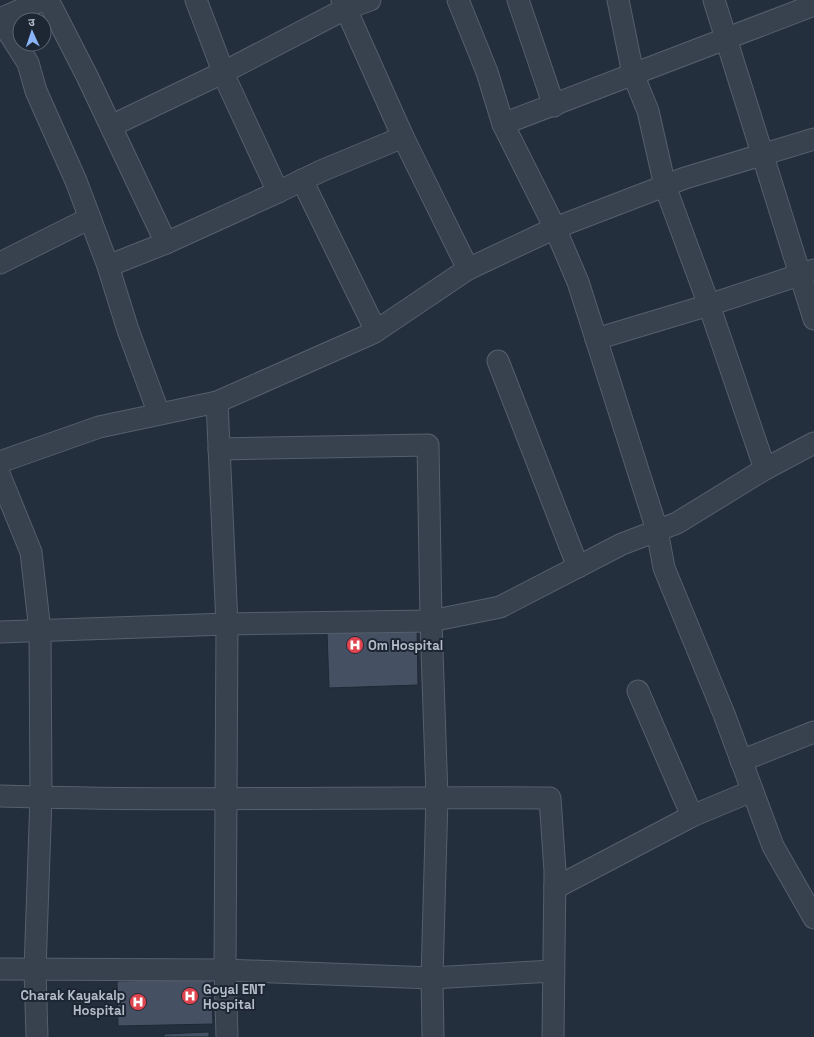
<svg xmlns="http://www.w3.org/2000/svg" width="814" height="1037" font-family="'Space Grotesk','Noto Sans Devanagari',sans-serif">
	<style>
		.building { fill: #455162; stroke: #1f2835 }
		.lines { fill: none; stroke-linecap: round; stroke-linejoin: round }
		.minor-casing { stroke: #565f6c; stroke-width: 23 }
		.minor { stroke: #38414e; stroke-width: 21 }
		.labels { text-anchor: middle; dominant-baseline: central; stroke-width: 4; stroke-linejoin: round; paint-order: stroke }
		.poi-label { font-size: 13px; font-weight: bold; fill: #b4bcc9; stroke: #1d2633; text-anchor: start }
	</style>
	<rect width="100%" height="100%" fill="#242f3e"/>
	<g class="building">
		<polygon points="417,629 418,685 329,688 327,632"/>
		<polygon points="211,979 213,1024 118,1026 117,981"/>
		<polygon points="209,1032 209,1037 164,1037 164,1034"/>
	</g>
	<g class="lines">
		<g class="minor-casing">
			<g id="minor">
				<polyline points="43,0 0,19 28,63 36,91 76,181 108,266 128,330 159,414"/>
				<polyline points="48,0 87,76 166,243"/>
				<polyline points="196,0 227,82 278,192"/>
				<polyline points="458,0 487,72 503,124 555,228 578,282 657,530 664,568 724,714 773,846 814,918"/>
				<polyline points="518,0 554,106"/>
				<polyline points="618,0 633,74 648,111 665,186 709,305 765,469"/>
				<polyline points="714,0 814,319"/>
				<polyline points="503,124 814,5"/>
				<polyline points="111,126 224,72 345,9 370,0"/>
				<polyline points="302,180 376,331"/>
				<polyline points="0,263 90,218"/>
				<polyline points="108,266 166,243 278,192 321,171 403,137"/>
				<polyline points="468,269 555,228 685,178 814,139"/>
				<polyline points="596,339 709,305 814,270"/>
				<polyline points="498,361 578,567"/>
				<polyline points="217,402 227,624 225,970 227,1037"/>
				<polyline points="219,449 428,445 431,621 437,797 432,978 433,1037"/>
				<polyline points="0,462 99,427 217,402 373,333 468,269 403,137 342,0"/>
				<polyline points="0,476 31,552 40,631 41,797 35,970 37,1037"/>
				<polyline points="0,632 227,624 431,621 500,607 622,544 677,523 765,469 814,443"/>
				<polyline points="638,691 692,816"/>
				<polyline points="741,761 814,732"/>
				<path d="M0 796C183 802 367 796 550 798L555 871 553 1037"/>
				<polyline points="555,888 692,816 752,791"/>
				<polyline points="0,969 225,970 432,978 553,971"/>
			</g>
		</g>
		<use href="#minor" class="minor"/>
	</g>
	<defs>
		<g id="hospital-disc" transform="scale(0.9)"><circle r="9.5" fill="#e0444e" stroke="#1d2633"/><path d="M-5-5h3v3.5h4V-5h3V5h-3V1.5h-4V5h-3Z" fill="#fff"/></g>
	</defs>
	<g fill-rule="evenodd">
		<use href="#hospital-disc" x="355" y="645"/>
		<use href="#hospital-disc" x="190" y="996"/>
		<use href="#hospital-disc" x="138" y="1002"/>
	</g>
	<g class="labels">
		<g class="poi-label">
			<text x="368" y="645">Om Hospital</text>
			<text x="203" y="989">Goyal ENT<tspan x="203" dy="15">Hospital</tspan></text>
			<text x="125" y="995" text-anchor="end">Charak Kayakalp<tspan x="125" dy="15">Hospital</tspan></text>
		</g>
	</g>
	<g transform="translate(32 32) rotate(357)"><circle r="19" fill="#1d2633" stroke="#59626f"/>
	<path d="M0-3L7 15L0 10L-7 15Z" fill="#8ab4f8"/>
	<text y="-6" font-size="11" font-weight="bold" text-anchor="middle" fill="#b4bcc9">उ</text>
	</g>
</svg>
